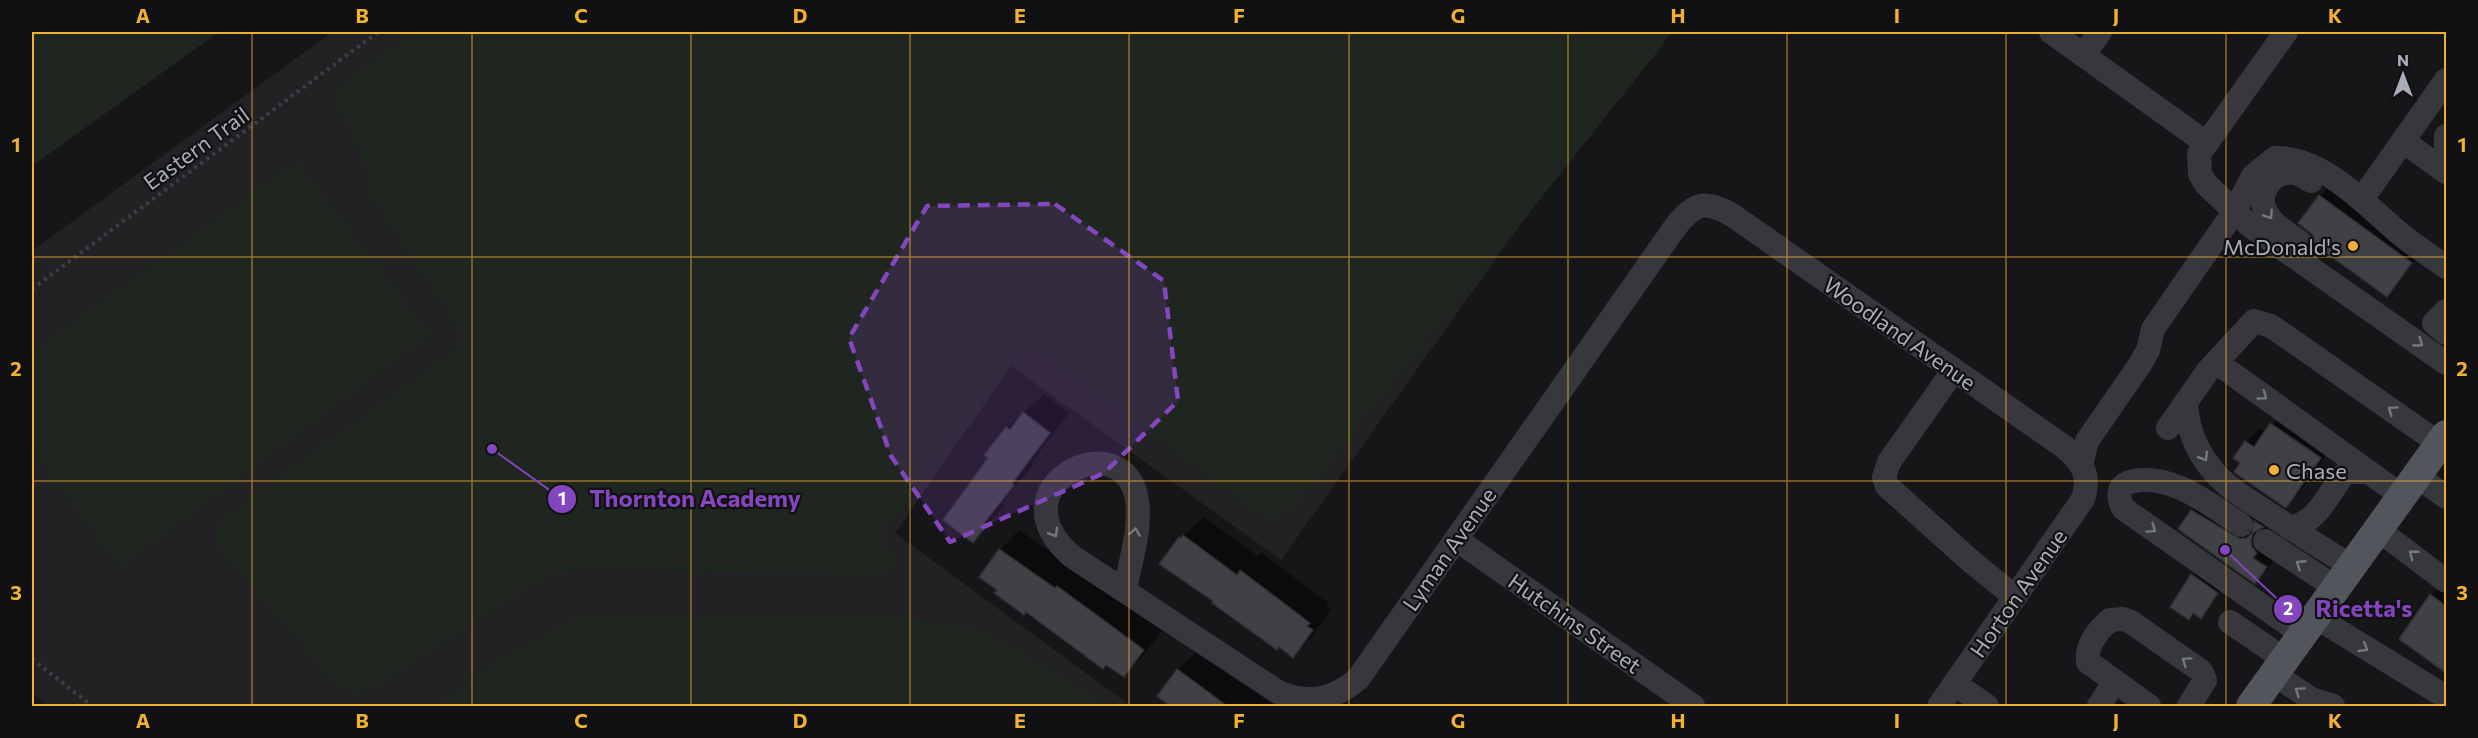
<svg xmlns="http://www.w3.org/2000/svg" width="2478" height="738" font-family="Commissioner,sans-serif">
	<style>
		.built { fill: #222225 }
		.green { fill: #1e261f }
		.shadow { fill: #0007 }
		.building { fill: #404145; stroke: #303034; stroke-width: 1.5 }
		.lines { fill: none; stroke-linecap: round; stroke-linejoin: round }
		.path { stroke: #3d3f44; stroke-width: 4; stroke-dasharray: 3 4.5; stroke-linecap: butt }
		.minor { stroke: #37383d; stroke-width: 24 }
		.major { stroke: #53555c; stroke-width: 30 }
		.oneway { stroke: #757881 }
		.marked { fill: #8446be; fill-opacity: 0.2; stroke: #8446be; stroke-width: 4.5; stroke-dasharray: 12 8; stroke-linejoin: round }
		.grid { fill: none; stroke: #f2b134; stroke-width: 1.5; stroke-opacity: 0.55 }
		.poi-dot { fill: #f2b134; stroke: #111113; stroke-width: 2 }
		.labels { text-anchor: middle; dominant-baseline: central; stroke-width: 4.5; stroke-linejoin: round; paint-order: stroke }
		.street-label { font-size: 22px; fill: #a8adb8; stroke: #111113 }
		.poi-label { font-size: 22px; fill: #a8adb8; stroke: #111113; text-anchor: end }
		.leader { fill: none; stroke: #8446be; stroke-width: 2 }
		.callout-dot { fill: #8446be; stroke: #111113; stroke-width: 2 }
		.mark-label { font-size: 18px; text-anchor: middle; font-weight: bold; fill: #fff }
		.callout-label { font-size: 24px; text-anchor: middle; font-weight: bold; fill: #8446be; stroke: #111113; stroke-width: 4.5; stroke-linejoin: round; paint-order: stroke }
		.neatline { fill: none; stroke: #f2b134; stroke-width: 2 }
		.grid-label { font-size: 20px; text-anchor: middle; font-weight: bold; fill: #f2b134 }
	</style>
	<rect width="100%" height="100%" fill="#161618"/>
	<polygon class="built" points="332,32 1658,32 1281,560 1011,366 895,533 1131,706 47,706 32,692 32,251"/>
	<g class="green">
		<polygon points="32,32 219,32 32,166"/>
		<path d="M412 32H1671L1662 46 1289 514 1272 518 1261 515 1043 353C1030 345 1021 352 1012 362L887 527C879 541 890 549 898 561 892 584 861 576 843 574L581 570 556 573 543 579 379 686C356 694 353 696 332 681L220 550C213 533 215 530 225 516L453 350C461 339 461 334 454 322L370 197C368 177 363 160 355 142 348 126 339 115 335 98L347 80Z"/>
		<polygon points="298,160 431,334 120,568 32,450 32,351"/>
		<polygon points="581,614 881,615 973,627 1006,642 1108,706 436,706 487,666"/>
	</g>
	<g class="shadow">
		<polygon points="2331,185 2422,251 2398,284 2387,295 2320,196"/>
		<polygon points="1044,394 1069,413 1031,463 1033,465 1002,503 1005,505 973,541 990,458 1007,428"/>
		<polygon points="2286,410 2334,443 2300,492 2286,506 2242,462 2246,442 2260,428 2266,432"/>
		<polygon points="2207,496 2255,526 2256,522 2270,508 2266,532 2280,552 2269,568 2255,582 2180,529 2192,510"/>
		<polygon points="1204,517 1257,556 1261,552 1328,603 1326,606 1331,610 1312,636 1293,656 1161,564 1181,538"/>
		<polygon points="1019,530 1162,630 1143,656 1123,676 999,589 1000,550"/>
		<polygon points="2200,567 2225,585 2201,617 2194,612 2189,618 2172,607"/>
		<polygon points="2446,581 2446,671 2401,639 2432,595"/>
		<polygon points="1198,650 1276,706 1172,706 1159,696 1178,670"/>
		<polygon points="2134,688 2160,706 2117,706"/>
	</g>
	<g class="building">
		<polygon points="2319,195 2412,263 2387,297 2314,244 2313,235 2298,223"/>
		<polygon points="1023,412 1050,433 1012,483 1014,485 984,523 987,525 973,543 943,520 988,458 984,455 1006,427 1010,430"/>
		<polygon points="2270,423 2321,458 2286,508 2234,472 2240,463 2233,458 2245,441 2254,447"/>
		<polygon points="2191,510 2240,539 2247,538 2252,533 2254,521 2264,527 2253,533 2251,540 2252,547 2257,553 2253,558 2267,567 2255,584 2178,529"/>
		<polygon points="1183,535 1237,575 1240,570 1310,623 1307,626 1313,630 1293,658 1279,647 1277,650 1212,603 1213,601 1159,564 1179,537 1181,538"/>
		<polygon points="999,549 1055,588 1057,586 1144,650 1124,677 1106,665 1103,669 1026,612 1024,615 994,593 997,590 979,577"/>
		<polygon points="2191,574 2218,593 2201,619 2193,613 2189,620 2170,607"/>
		<polygon points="2430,594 2446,606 2446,673 2399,639"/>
		<polygon points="1177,669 1188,677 1227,706 1170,706 1157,696"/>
	</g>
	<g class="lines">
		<g class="path">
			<polyline points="32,289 378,32"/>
			<polyline points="32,659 92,706"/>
		</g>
		<g class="minor">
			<polyline points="2051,32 2206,143"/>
			<polyline points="2286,32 2199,154 2200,174 2206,184 2249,225 2446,363"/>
			<polyline points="2083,55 2100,32"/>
			<polyline points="2446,136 2446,148"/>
			<polyline points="2403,141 2446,172"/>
			<polyline points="2362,199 2446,80"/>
			<path d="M2300 242C2287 233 2271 224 2265 210 2257 191 2274 170 2294 173 2300 174 2306 178 2311 181"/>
			<polyline points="2446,311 2434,323 2446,333"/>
			<polyline points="2216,362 2402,496"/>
			<polyline points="1954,370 1889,462 1884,477 1887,486 1973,563 2015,597"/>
			<path d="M2186 402C2187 426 2195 448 2210 467 2224 486 2248 500 2268 513 2295 531 2323 549 2351 566"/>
			<polyline points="2168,428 2207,372 2254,321 2271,326 2440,444"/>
			<path d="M2081 465 2087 441 2141 363 2148 350 2153 329 2234 212 2253 176 2275 158C2321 156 2365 204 2398 232 2413 245 2431 256 2446 267"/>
			<polyline points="2417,476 2446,497"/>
			<path d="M2241 525C2210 505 2174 474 2134 481 2130 482 2125 483 2122 487 2117 494 2120 503 2124 509L2302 634"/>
			<path d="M2290 528C2316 523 2328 496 2342 476L2348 472H2368"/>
			<polyline points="2377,529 2446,581"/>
			<polyline points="1456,539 1693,706"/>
			<polyline points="2265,541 2335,587"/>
			<path d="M1125 590C1130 561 1143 525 1136 495 1119 423 991 488 1073 557L1278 692C1309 705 1333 700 1358 679L1676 226C1695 202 1706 200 1732 215L2063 446C2082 461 2091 475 2083 499L1939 706"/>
			<polyline points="2314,616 2446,697"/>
			<polyline points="2230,622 2284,659"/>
			<polyline points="2274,674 2311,699 2333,706"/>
			<polyline points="1955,684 1987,706"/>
			<polyline points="2099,706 2114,682"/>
			<path d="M2149 706 2088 662C2086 645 2098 630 2110 620L2123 619 2131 622 2201 671 2205 680 2189 706"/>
		</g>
		<polyline class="major" points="2251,706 2446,435"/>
	</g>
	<defs><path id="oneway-chevron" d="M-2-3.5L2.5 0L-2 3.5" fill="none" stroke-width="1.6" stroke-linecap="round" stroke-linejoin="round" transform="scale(1.5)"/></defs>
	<g class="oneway">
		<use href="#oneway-chevron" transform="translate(2269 215) rotate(56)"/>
		<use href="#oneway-chevron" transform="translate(2419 343) rotate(36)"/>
		<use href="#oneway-chevron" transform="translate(2263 396) rotate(36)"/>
		<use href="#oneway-chevron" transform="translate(2392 410) rotate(-145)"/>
		<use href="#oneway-chevron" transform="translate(2204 457) rotate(59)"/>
		<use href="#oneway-chevron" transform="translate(2152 529) rotate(35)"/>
		<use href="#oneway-chevron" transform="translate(1135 532) rotate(-81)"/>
		<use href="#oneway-chevron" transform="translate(1054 533) rotate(60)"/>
		<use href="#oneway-chevron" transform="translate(2413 554) rotate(-142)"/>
		<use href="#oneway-chevron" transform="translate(2300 564) rotate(-147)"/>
		<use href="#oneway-chevron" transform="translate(2364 648) rotate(31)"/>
		<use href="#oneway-chevron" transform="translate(2186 661) rotate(-145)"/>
		<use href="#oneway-chevron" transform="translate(2299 691) rotate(-146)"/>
	</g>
	<path class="marked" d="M1055 204 1164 281 1178 401 1104 473 950 542 891 456 849 338 927 206Z"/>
	<path class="grid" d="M252 32V706M472 32V706M691 32V706M910 32V706M1129 32V706M1349 32V706M1568 32V706M1787 32V706M2006 32V706M2226 32V706M32 257H2446M32 481H2446"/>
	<g class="poi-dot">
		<circle cx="2353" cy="246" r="6"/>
		<circle cx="2274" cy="470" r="6"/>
	</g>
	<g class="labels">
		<g class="street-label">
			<text transform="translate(196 148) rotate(-36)">Eastern Trail</text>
			<text transform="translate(1900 333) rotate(35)">Woodland Avenue</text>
			<text transform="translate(1449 549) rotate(-55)">Lyman Avenue</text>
			<text transform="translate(2018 593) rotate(-55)">Horton Avenue</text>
			<text transform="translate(1575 623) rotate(35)">Hutchins Street</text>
		</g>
		<g class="poi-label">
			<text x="2341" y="246">McDonald's</text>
			<text x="2286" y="470" text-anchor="start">Chase</text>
		</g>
	</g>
	<path class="leader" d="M492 449L562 499M2225 550L2288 609"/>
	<g class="callout-dot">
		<circle cx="492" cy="449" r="6"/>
		<circle cx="2225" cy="550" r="6"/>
		<circle cx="562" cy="499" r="15"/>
		<circle cx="2288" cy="609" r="15"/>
	</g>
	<g class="mark-label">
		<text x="562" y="505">1</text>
		<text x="2288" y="615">2</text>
	</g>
	<g class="callout-label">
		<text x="695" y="507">Thornton Academy</text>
		<text x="2364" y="617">Ricetta's</text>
	</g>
	<rect width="2478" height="738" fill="none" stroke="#111113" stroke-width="66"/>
	<g transform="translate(2403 75)" stroke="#111113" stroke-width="4.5" paint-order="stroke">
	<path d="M0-4.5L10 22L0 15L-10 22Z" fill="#a8adb8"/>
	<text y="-9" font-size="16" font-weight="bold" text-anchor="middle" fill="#a8adb8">N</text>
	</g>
	<rect x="33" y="33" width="2412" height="672" class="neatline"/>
	<g class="grid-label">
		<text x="143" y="23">A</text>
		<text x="362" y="23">B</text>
		<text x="581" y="23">C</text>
		<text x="800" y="23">D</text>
		<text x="1020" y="23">E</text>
		<text x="1239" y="23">F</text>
		<text x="1458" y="23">G</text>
		<text x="1678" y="23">H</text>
		<text x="1897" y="23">I</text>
		<text x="2116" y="23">J</text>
		<text x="2335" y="23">K</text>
		<text x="16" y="152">1</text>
		<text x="2462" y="152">1</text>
		<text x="16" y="376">2</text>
		<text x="2462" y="376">2</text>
		<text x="16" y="600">3</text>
		<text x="2462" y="600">3</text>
		<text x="143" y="728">A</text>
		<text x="362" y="728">B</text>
		<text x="581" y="728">C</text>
		<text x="800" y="728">D</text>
		<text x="1020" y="728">E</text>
		<text x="1239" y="728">F</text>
		<text x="1458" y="728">G</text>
		<text x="1678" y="728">H</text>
		<text x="1897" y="728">I</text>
		<text x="2116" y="728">J</text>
		<text x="2335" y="728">K</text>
	</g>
</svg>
